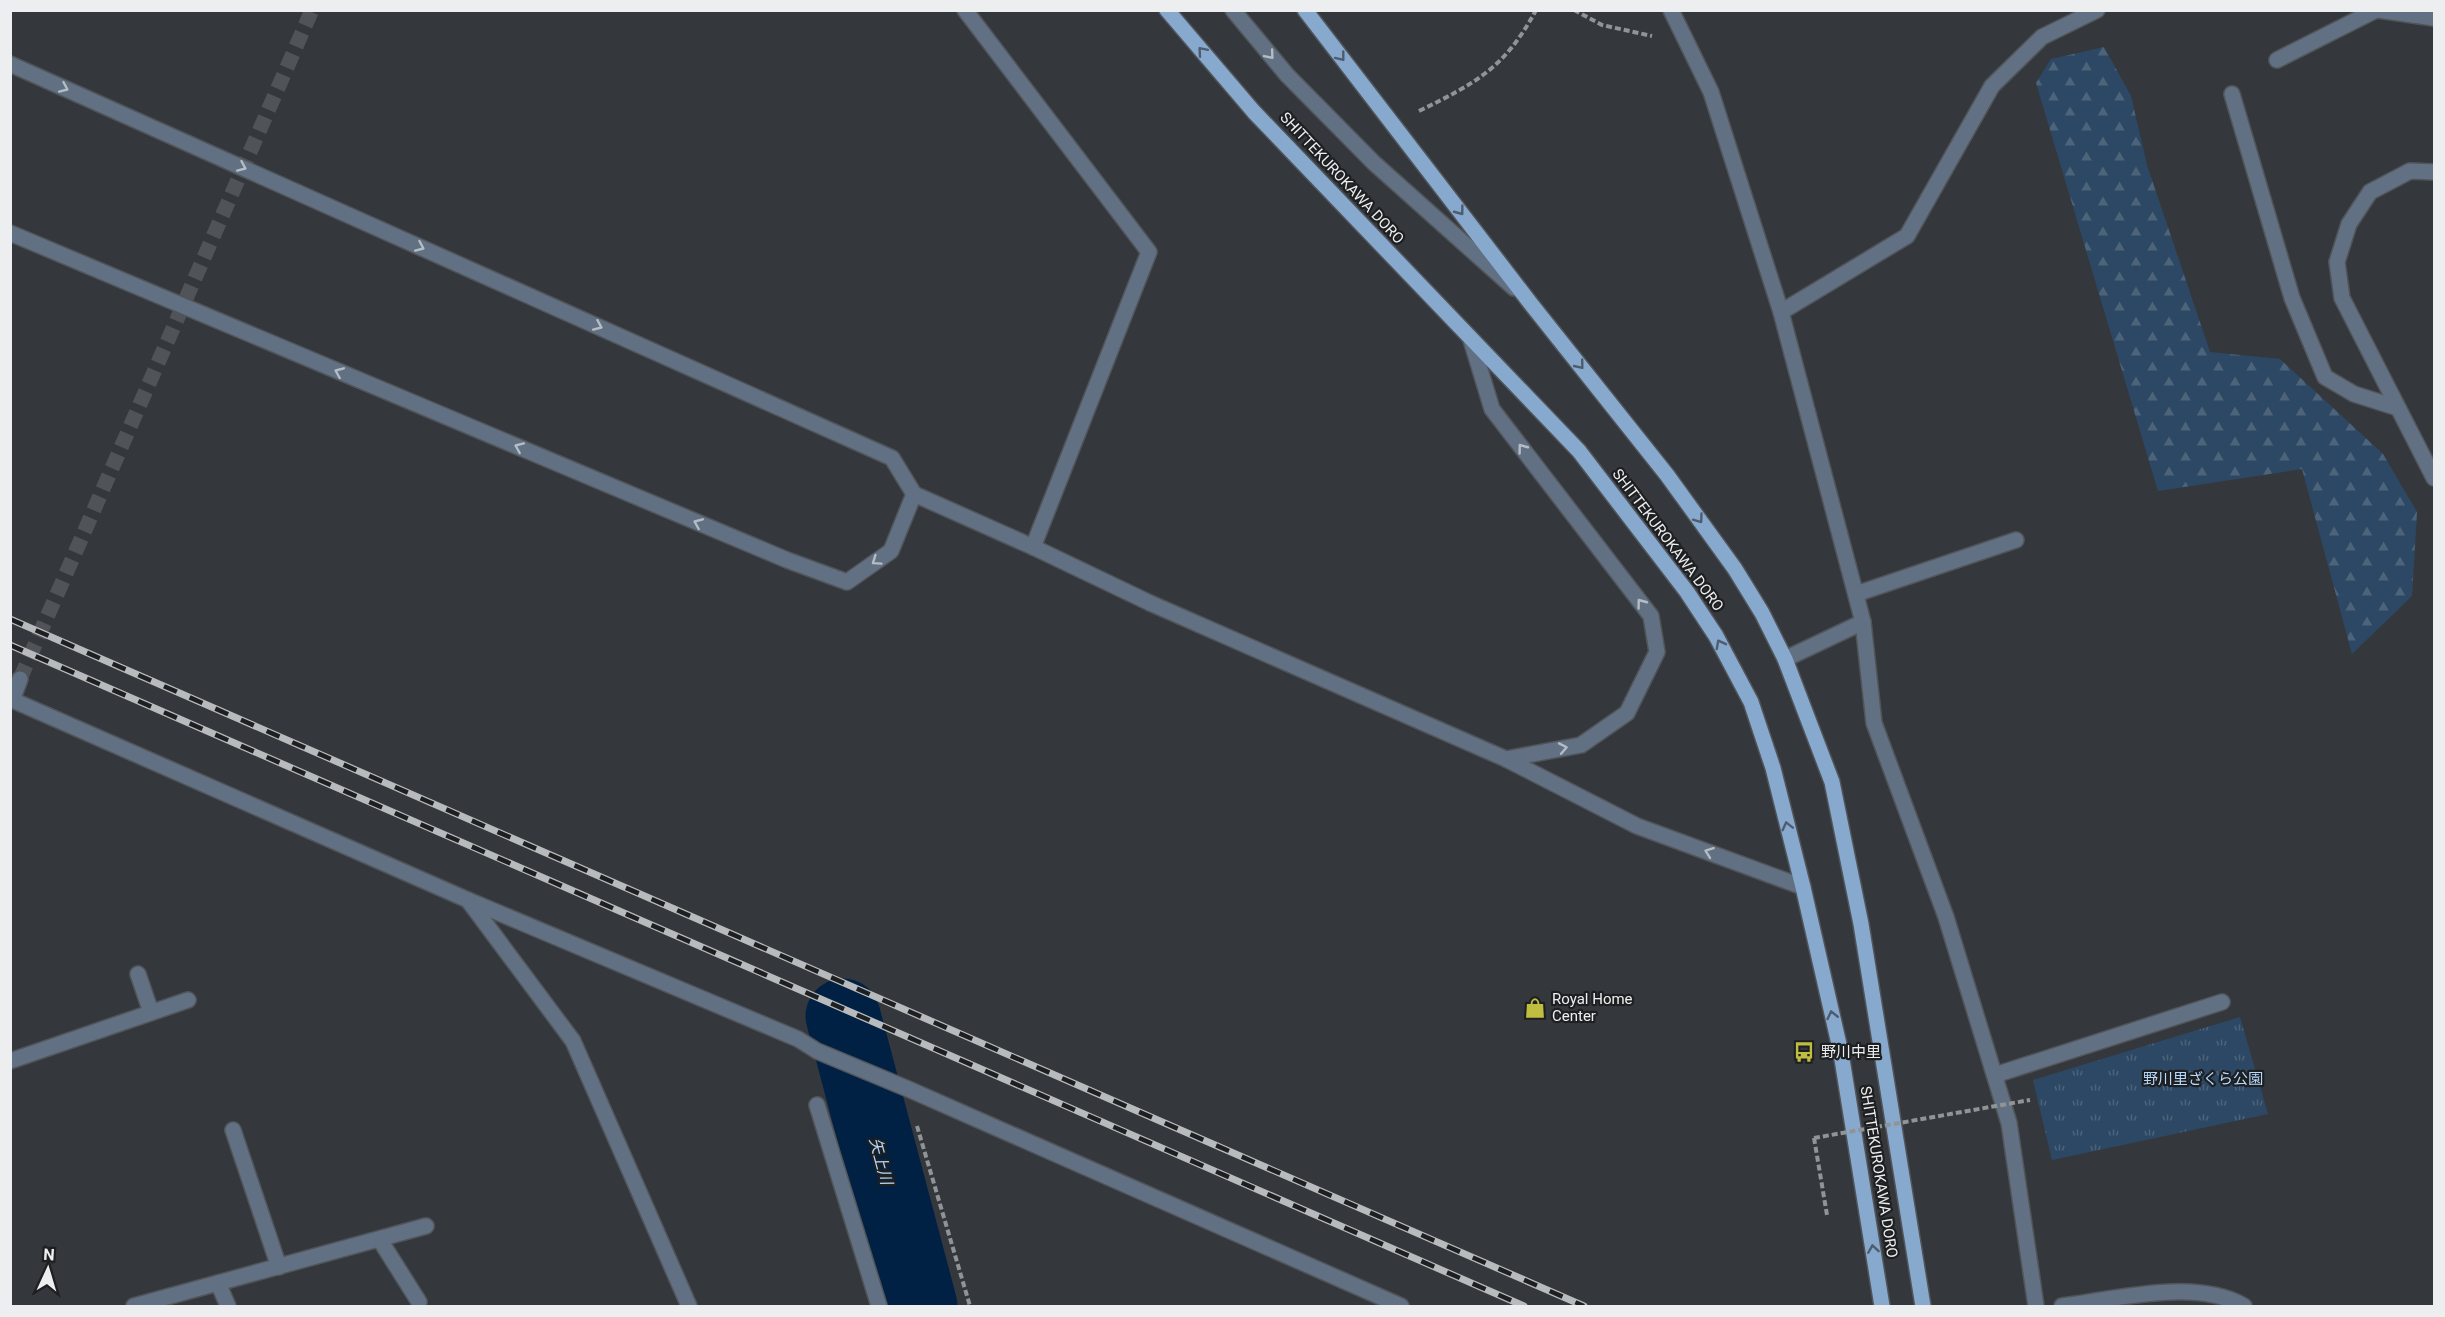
<svg xmlns="http://www.w3.org/2000/svg" width="2445" height="1317" font-family="Roboto,'Noto Sans JP',sans-serif">
	<style>
		.grass { fill: url(#grass-tufts) }
		.forest { fill: url(#forest-firs) }
		.lines { fill: none; stroke-linecap: round; stroke-linejoin: round }
		.river { stroke: #002143; stroke-width: 75 }
		.tertiary-tunnel { stroke: #505357; stroke-width: 15; stroke-dasharray: 15 8; stroke-linecap: butt }
		.service-casing { stroke: #515559; stroke-width: 18 }
		.minor-casing { stroke: #515559; stroke-width: 18 }
		.tertiary-casing { stroke: #515559; stroke-width: 18 }
		.primary-casing { stroke: #515559; stroke-width: 18 }
		.path { stroke: #919497; stroke-width: 4; stroke-dasharray: 6 3; stroke-linecap: butt }
		.service { stroke: #617183; stroke-width: 15 }
		.minor { stroke: #617183; stroke-width: 15 }
		.tertiary { stroke: #617183; stroke-width: 15 }
		.primary { stroke: #88a9ce; stroke-width: 15 }
		.rail-casing { stroke: #b8bbbd; stroke-width: 7 }
		.rail { stroke: #1d1f21; stroke-width: 4.5; stroke-dasharray: 14; stroke-linecap: butt }
		.path-bridge { stroke: #919497; stroke-width: 4; stroke-dasharray: 6 3; stroke-linecap: butt }
		.oneway { stroke: #4d5d6f }
		.oneway2 { stroke: #b4bcc4 }
		.labels { text-anchor: middle; dominant-baseline: central; stroke-width: 4.5; stroke-linejoin: round; paint-order: stroke }
		.street-label { font-size: 15px; fill: #eceef0; stroke: #1d1f21 }
		.poi-label { font-size: 15px; fill: #eceef0; stroke: #1d1f21; text-anchor: start }
		.park-label { font-size: 15px; fill: #b7d9fe; stroke: #1d1f21 }
		.water-label { font-size: 16px; font-style: italic; fill: #b4d6fb; stroke: #1d1f21 }
	</style>
	<defs>
		<pattern id="grass-tufts" width="24" height="20" patternUnits="userSpaceOnUse" patternTransform="scale(1.5)"><rect width="24" height="20" fill="#2d4864"/><path d="M3 7l-1-3M5 7V3M7 7l1-3M15 17l-1-3M17 17v-4M19 17l1-3" fill="none" stroke="#4c637a"/></pattern>
		<pattern id="forest-firs" width="22" height="20" patternUnits="userSpaceOnUse" patternTransform="scale(1.5)"><rect width="22" height="20" fill="#2d4864"/><path d="M5 1l3.5 6h-7zM16 11l3.5 6h-7z" fill="#4c637a"/></pattern>
	</defs>
	<rect width="100%" height="100%" fill="#34383c"/>
	<polygon class="grass" points="2240,1017 2268,1114 2052,1160 2033,1080"/>
	<polygon class="forest" points="2104,47 2131,96 2147,165 2210,352 2280,359 2383,454 2417,512 2412,596 2352,654 2302,469 2158,491 2036,83 2051,59"/>
	<g class="lines">
		<polyline class="river" points="843,1016 920,1306"/>
		<polyline class="tertiary-tunnel" points="20,679 312,10"/>
		<g class="service-casing">
			<g id="service">
				<polyline points="965,10 1149,252 1033,547"/>
				<polyline points="1233,10 1287,75 1374,163 1514,288"/>
				<polyline points="10,64 892,458 914,494 1033,547 1150,603"/>
				<polyline points="2232,94 2292,298 2325,377 2354,394 2398,408"/>
				<polyline points="10,233 787,560 847,582 891,551 914,494"/>
				<polyline points="1856,594 2016,540"/>
				<polyline points="138,974 151,1012"/>
				<polyline points="10,1061 188,1000"/>
				<polyline points="1995,1075 2222,1002"/>
				<polyline points="817,1105 879,1306"/>
				<polyline points="233,1130 279,1267"/>
				<polyline points="380,1240 419,1302"/>
				<polyline points="218,1283 228,1306"/>
				<polyline points="134,1306 426,1226"/>
			</g>
		</g>
		<g class="minor-casing">
			<g id="minor">
				<polyline points="1671,10 1711,92 1781,312 1863,622 1874,723 1946,917 2009,1123 2036,1306"/>
				<polyline points="2378,10 2434,18"/>
				<polyline points="2277,60 2376,10"/>
				<polyline points="1781,312 1907,236 1992,86 2042,37 2097,10"/>
				<polyline points="1471,340 1492,409 1651,616 1657,652 1627,713 1581,745 1506,759"/>
				<polyline points="1150,603 1506,759 1637,826 1803,887"/>
				<polyline points="1785,659 1863,622"/>
			</g>
		</g>
		<g class="tertiary-casing">
			<g id="tertiary">
				<polyline points="2434,172 2410,171 2370,192 2349,224 2337,262 2342,298 2434,478"/>
				<polyline points="10,699 468,900 798,1039 817,1051 906,1088 1401,1306"/>
				<polyline points="12,700 20,679"/>
				<polyline points="468,900 573,1041 689,1306"/>
				<path d="M2062 1306C2116 1299 2195 1278 2244 1306"/>
			</g>
		</g>
		<g class="primary-casing">
			<g id="primary">
				<polyline points="1167,10 1254,112 1579,451 1687,592 1716,636 1751,702 1773,768 1803,887 1841,1053 1882,1306"/>
				<polyline points="1305,10 1531,304 1667,475 1735,569 1762,613 1785,659 1832,782 1861,924 1923,1306"/>
			</g>
		</g>
		<g class="path">
			<polyline points="1574,10 1602,25 1652,36"/>
			<path d="M1419 111C1476 83 1505 68 1536 10"/>
			<polyline points="917,1126 970,1306"/>
			<polyline points="1814,1138 1827,1215"/>
		</g>
		<use href="#service" class="service"/>
		<use href="#minor" class="minor"/>
		<use href="#tertiary" class="tertiary"/>
		<use href="#primary" class="primary"/>
		<g class="rail-casing">
			<g id="rail">
				<polyline points="10,619 1584,1306"/>
				<polyline points="10,645 1524,1306"/>
			</g>
		</g>
		<use href="#rail" class="rail"/>
		<polyline class="path-bridge" points="1814,1138 2030,1100"/>
	</g>
	<defs><path id="oneway-chevron" d="M-2-3.5L2.5 0L-2 3.5" fill="none" stroke-width="1.6" stroke-linecap="round" stroke-linejoin="round" transform="scale(1.5)"/></defs>
	<g class="oneway">
		<use href="#oneway-chevron" transform="translate(1202 51) rotate(-131)"/>
		<use href="#oneway-chevron" transform="translate(1341 57) rotate(52)"/>
		<use href="#oneway-chevron" transform="translate(1460 211) rotate(53)"/>
		<use href="#oneway-chevron" transform="translate(1580 365) rotate(51)"/>
		<use href="#oneway-chevron" transform="translate(1699 519) rotate(54)"/>
		<use href="#oneway-chevron" transform="translate(1720 644) rotate(-118)"/>
		<use href="#oneway-chevron" transform="translate(1787 826) rotate(-104)"/>
		<use href="#oneway-chevron" transform="translate(1832 1015) rotate(-103)"/>
		<use href="#oneway-chevron" transform="translate(1873 1249) rotate(-99)"/>
	</g>
	<g class="oneway2">
		<use href="#oneway-chevron" transform="translate(1270 55) rotate(50)"/>
		<use href="#oneway-chevron" transform="translate(64 88) rotate(24)"/>
		<use href="#oneway-chevron" transform="translate(242 167) rotate(24)"/>
		<use href="#oneway-chevron" transform="translate(420 247) rotate(24)"/>
		<use href="#oneway-chevron" transform="translate(598 326) rotate(24)"/>
		<use href="#oneway-chevron" transform="translate(339 372) rotate(-157)"/>
		<use href="#oneway-chevron" transform="translate(519 447) rotate(-157)"/>
		<use href="#oneway-chevron" transform="translate(1522 448) rotate(-127)"/>
		<use href="#oneway-chevron" transform="translate(698 523) rotate(-157)"/>
		<use href="#oneway-chevron" transform="translate(876 561) rotate(145)"/>
		<use href="#oneway-chevron" transform="translate(1641 603) rotate(-127)"/>
		<use href="#oneway-chevron" transform="translate(1563 748) rotate(-11)"/>
		<use href="#oneway-chevron" transform="translate(1709 852) rotate(-160)"/>
	</g>
	<defs>
		<g id="shop-bare" transform="scale(1.62)"><path d="M-5-2.5h2.3a2.7 3.5 0 0 1 5.4 0H5L5.5 6h-11ZM-1.5-2.5h3a1.5 2.3 0 0 0-3 0Z" fill="#c0be41" stroke="#1d1f21" stroke-width="2.5" paint-order="stroke"/></g>
		<g id="bus-bare" transform="scale(1.62)"><path d="M-5-6H5V4H4V6H2V4H-2V6H-4V4H-5ZM-3.5-4V0h7V-4ZM-3.5 1.2v1.5H-2V1.2ZM2 1.2v1.5H3.5V1.2Z" fill="#c0be41" stroke="#1d1f21" stroke-width="2.5" paint-order="stroke"/></g>
	</defs>
	<g fill-rule="evenodd">
		<use href="#shop-bare" x="1535" y="1008"/>
		<use href="#bus-bare" x="1804" y="1052"/>
	</g>
	<g class="labels">
		<g class="street-label">
			<text transform="translate(1342 178) rotate(47)">SHITTEKUROKAWA DORO</text>
			<text transform="translate(1668 540) rotate(53)">SHITTEKUROKAWA DORO</text>
			<text transform="translate(1879 1172) rotate(81)">SHITTEKUROKAWA DORO</text>
		</g>
		<g class="poi-label">
			<text x="1552" y="999">Royal Home<tspan x="1552" dy="17">Center</tspan></text>
			<text x="1821" y="1052">野川中里</text>
		</g>
		<g class="park-label">
			<text x="2203" y="1079">野川里ざくら公園</text>
		</g>
		<g class="water-label">
			<text transform="translate(881 1161) rotate(75)">矢上川</text>
		</g>
	</g>
	<rect width="2445" height="1317" fill="none" stroke="#eceef0" stroke-width="24"/>
	<g transform="translate(48 1269) rotate(4)" stroke="#1d1f21" stroke-width="4.5" paint-order="stroke">
	<path d="M0-4.5L10 22L0 15L-10 22Z" fill="#eceef0"/>
	<text y="-9" font-size="16" font-weight="bold" text-anchor="middle" fill="#eceef0">N</text>
	</g>
</svg>
